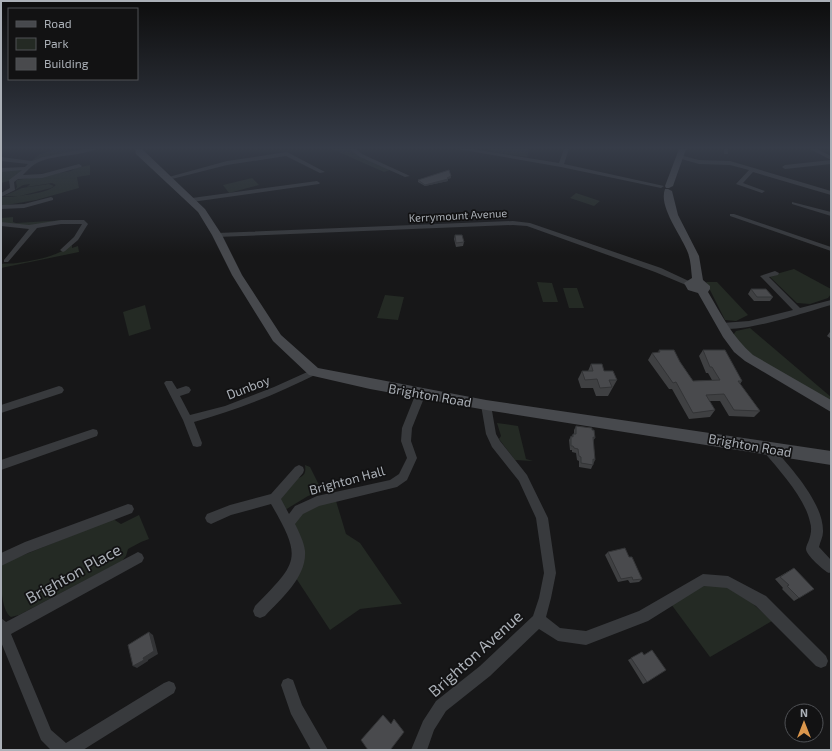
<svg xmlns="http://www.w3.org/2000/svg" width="832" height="751" font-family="'Exo 2',sans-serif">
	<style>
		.green { fill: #242a24 }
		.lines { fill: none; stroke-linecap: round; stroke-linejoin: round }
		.street { fill: #383a3d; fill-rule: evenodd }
		.secondary { fill: #47494d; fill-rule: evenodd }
		.wall { fill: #3f4042 }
		.shaded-wall { fill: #333436 }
		.building { fill: #494a4d; stroke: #333436 }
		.labels { text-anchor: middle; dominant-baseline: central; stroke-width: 3.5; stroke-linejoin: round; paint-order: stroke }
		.far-street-label { font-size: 11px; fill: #abb0b7; stroke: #121213 }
		.street-label { font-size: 13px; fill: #abb0b7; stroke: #121213 }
		.near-street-label { font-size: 16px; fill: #abb0b7; stroke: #121213 }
	</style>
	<rect width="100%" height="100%" fill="#171718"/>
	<g class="green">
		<polygon points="56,149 78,151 30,162 40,154"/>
		<polygon points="332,149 349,149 390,170 384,172"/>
		<polygon points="489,149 529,149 527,157 493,152"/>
		<path d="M90 165V175L77 177 79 188 36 200 1 206V197C13 197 48 194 56 185L52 183 27 187 30 184 23 185 15 190 17 187 16 182 17 180 71 171 76 168Z"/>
		<polygon points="3,170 22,170 9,181 1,183 1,172"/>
		<polygon points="252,178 259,185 229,193 223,185"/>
		<polygon points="49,184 54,186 51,188 20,196 4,196 22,188"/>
		<polygon points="576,193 600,201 594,206 570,198"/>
		<polygon points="13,217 13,222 16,223 66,220 34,226 1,223 1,218"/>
		<path d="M72 245V248L78 246 79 252 1 268V264C6 263 12 264 17 263 37 260 55 257 72 245Z"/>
		<polygon points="794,269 831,289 831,294 828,298 810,304 797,303 769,276"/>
		<polygon points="537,282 552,283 558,302 543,302"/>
		<polygon points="706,282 717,282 748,315 736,321 725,320"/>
		<polygon points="563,288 577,288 584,308 569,308"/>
		<polygon points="385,295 404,297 398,320 377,318"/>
		<polygon points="145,305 151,329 129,336 123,312"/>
		<polygon points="750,328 831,397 831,406 745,353 731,338 736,331"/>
		<polygon points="497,423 518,426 526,459 533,461 515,460 499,439 501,436"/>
		<path d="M305 465 310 467 322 491 308 496 285 510 274 504 298 478C305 476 306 472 305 465Z"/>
		<polygon points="336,501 346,534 360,543 402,604 360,609 330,630 294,575 291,521 310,507"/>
		<path d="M139 515 149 539 141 542 128 549 126 556 122 561 19 615 11 617C0 610 1 578 1 564L113 519 121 524Z"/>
		<polygon points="709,585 725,586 752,603 772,621 710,657 671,604 702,586"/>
	</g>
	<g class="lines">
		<g class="street">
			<path d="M84 149H96C77 157 53 154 35 164 30 167 27 171 23 175L42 174 79 164 82 166 81 167 42 178 18 179 14 182 15 190 1 197V193L10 188 9 180 22 170 1 172V168L25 167 28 164 1 161V157L32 161 43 157Z"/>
			<polygon points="350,149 356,149 362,154 410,176 405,177 358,156"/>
			<polygon points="458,149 472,149 559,163 564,149 569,149 564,164 664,186 661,188 561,167"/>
			<rect x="724" y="149" width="4" height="5"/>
			<polygon points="810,149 817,149 831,156 831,160"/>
			<polygon points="287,152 325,172 320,173 286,156 227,165 168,180 165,178 227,161"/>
			<polygon points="680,155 699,160 730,161 831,191 831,195 753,172 743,183 765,191 762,193 736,184 749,170 730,165 699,164 678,158 677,157"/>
			<polygon points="831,160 831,164 785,169 782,167 785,165"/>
			<polygon points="317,181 320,183 319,184 192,202 189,200 192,198"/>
			<polygon points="51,197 53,198 53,200 24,208 1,209 1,205 24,204"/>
			<polygon points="792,202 831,212 831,216 792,204"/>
			<polygon points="730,214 734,214 831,247 831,251 730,216"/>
			<polygon points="61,220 84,220 88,224 78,240 65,251 63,252 60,250 74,237 82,224 61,224 37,228 8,262 4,262 4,260 29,229 1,226 1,222 29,225"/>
			<polygon points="513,221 530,223 661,268 693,283 689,285 686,285 655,272 527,226 513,225 217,237 214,235 217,233"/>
			<path d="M775 271 779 273 778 275 769 277 800 308 831 300V305C806 312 742 334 719 328L718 326 719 324 722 323 749 321 793 310 760 276Z"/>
			<path d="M314 369 318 372 317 374C277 394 237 410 194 422L202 443 201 446 197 447 193 446 183 420 164 383 166 381H172L177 389 186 386 189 387 191 390 189 393 180 396 190 415 225 406 274 387Z"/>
			<polygon points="59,386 62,387 64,390 62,393 1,413 1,405"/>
			<path d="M421 389 424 390 426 393 412 428 411 441 417 458 407 480 397 487 319 506 303 514 295 524C299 532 304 542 305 551 307 577 281 599 265 616L260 618 255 616 253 611 255 606C298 562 303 559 271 504L231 515 211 524 207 522 205 518 207 514 230 505 271 494 295 467 299 465 303 467 304 470 303 473 281 499 289 514 295 506 317 496 390 480 399 474 407 458 401 441 402 428 416 393 418 390Z"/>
			<polygon points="486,401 489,402 491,405 496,434 500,441 527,475 548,518 556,573 551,598 546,617 560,628 586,631 639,611 703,574 728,576 766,596 826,656 828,661 826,666 821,668 816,666 756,606 727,588 704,586 648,621 586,645 558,641 539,629 490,676 446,711 434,730 427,750 411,750 423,721 436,701 480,666 533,616 539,598 544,573 536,518 519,481 492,447 486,434 481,405 483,402"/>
			<polygon points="93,429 97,430 98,433 97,436 1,470 1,460"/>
			<path d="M768 445 772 446C790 467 824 503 823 532 823 537 820 542 819 547L831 560V572L829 573C824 571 806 555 806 549 806 546 808 543 809 540 811 534 812 528 810 522 805 498 780 471 764 452L763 449 764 446Z"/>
			<polygon points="128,504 132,505 134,509 132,513 28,553 1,566 1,553 25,542"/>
			<polygon points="138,552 142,554 144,558 142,562 11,634 51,730 66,743 164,683 169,681 174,683 176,688 174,693 83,750 51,750 41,740 1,642 1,618 6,622"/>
			<polygon points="288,678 293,680 302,705 328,750 311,750 291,714 281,685 283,680"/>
		</g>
		<g class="secondary">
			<polygon points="135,149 142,149 205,209 222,235 242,275 281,335 318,368 486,400 831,451 831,465 486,410 370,389 309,375 273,341 232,275 212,235 198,212 136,154"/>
			<polygon points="679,149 686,149 673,186 669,188 666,188 665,186"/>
			<path d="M665 189H668L672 191 678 215 699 256 703 280 710 286V289L708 292C721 314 733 338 753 355L831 400V412L745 361 734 352 723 337 698 293 688 290 684 283 692 278C691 270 691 261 688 253 682 236 658 207 665 189Z"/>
		</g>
	</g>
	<g class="wall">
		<polygon points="451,178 448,179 448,181 425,186 418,182 418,180"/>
		<polygon points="455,235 464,242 463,246 456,247 454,239"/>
		<polygon points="751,289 773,297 770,301 754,301 748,294"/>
		<polygon points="830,332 831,332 831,339 827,336"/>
		<polygon points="659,350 680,362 693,381 712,380 708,373 706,373 699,356 703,350 742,381 740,384 760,411 754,417 729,416 720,401 709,401 715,410 710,417 689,419 672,389 669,389 648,360 652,353 658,353"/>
		<polygon points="591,364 604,371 617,380 608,396 596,396 593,388 581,388 578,379 582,371 588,371"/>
		<polygon points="576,426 592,430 595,438 593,441 595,460 591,469 579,467 579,461 577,460 576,453 572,452 572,450 570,450 569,440 571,436 572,436 573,434 574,434 574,430"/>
		<polygon points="608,552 629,557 642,579 639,582 630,583 628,580 618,582 605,555"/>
		<polygon points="794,568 799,598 794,601 782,589 783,588 775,579"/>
		<polygon points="642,652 647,682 643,684 628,660"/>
	</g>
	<g class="shaded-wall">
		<polygon points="451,176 451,178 448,179 448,181 425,186 425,185"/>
		<polygon points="149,632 153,635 158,654 148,660 148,661 137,668 133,666 143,658"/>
	</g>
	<g class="building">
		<polygon points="449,170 451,176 447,178 448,179 425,185 418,180"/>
		<polygon points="455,235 462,235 464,242 456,243"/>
		<polygon points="751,289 766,289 773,297 757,297"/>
		<polygon points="659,350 674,350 680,362 693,381 720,380 712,367 710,367 703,350 725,350 742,381 738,381 760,411 734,410 724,394 706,395 715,410 693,413 676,382 673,383 652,353 660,352"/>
		<polygon points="591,364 602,364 604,371 613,371 617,380 609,380 612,387 600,388 597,379 585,380 582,371 593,371"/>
		<polygon points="576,426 592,428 592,430 594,430 595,438 593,437 595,460 593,459 593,465 581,463 581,457 579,456 578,449 574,448 573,446 571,446 571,436 573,437 573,434 576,434"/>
		<polygon points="625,548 629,557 632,557 642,579 633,580 632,577 621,579 608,552"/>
		<polygon points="794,568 814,589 799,598 787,586 789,585 780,577"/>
		<polygon points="149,632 154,651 143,658 144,660 133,666 128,645"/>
		<polygon points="652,650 666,670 647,682 631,658 642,652 644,655"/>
		<polygon points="383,715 391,724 394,719 404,732 391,749 392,750 368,750 361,740"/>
	</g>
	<linearGradient id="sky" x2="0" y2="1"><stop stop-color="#0d0d0d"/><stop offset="0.58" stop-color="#363c48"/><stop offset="1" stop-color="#363c48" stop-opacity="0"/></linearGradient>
	<rect width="832" height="255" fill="url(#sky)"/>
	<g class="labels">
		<g class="far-street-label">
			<text transform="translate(458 215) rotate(-3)">Kerrymount Avenue</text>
		</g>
		<g class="street-label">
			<text transform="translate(248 387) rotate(-21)">Dunboy</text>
			<text transform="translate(430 395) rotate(10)">Brighton Road</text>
			<text transform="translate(750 445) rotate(10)">Brighton Road</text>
			<text transform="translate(347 480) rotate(-15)">Brighton Hall</text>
		</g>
		<g class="near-street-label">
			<text transform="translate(73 573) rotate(-29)">Brighton Place</text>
			<text transform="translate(475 653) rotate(-42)">Brighton Avenue</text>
		</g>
	</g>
	<rect width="832" height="751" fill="none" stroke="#abb0b7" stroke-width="4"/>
	<rect x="8" y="8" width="130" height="72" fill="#121213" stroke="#4f5155"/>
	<rect x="16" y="21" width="20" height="6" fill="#47494d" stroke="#4f5155"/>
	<text x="44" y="28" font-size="12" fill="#abb0b7">Road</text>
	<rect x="16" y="38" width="20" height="12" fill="#242a24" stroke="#4f5155"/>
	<text x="44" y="48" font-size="12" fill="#abb0b7">Park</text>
	<rect x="16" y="58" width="20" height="12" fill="#494a4d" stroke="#4f5155"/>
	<text x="44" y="68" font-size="12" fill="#abb0b7">Building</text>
	<g transform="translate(804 723)"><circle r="19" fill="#121213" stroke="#4f5155"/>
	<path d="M0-3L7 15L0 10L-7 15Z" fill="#db974d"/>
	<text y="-6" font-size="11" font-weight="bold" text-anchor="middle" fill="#abb0b7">N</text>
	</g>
</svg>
